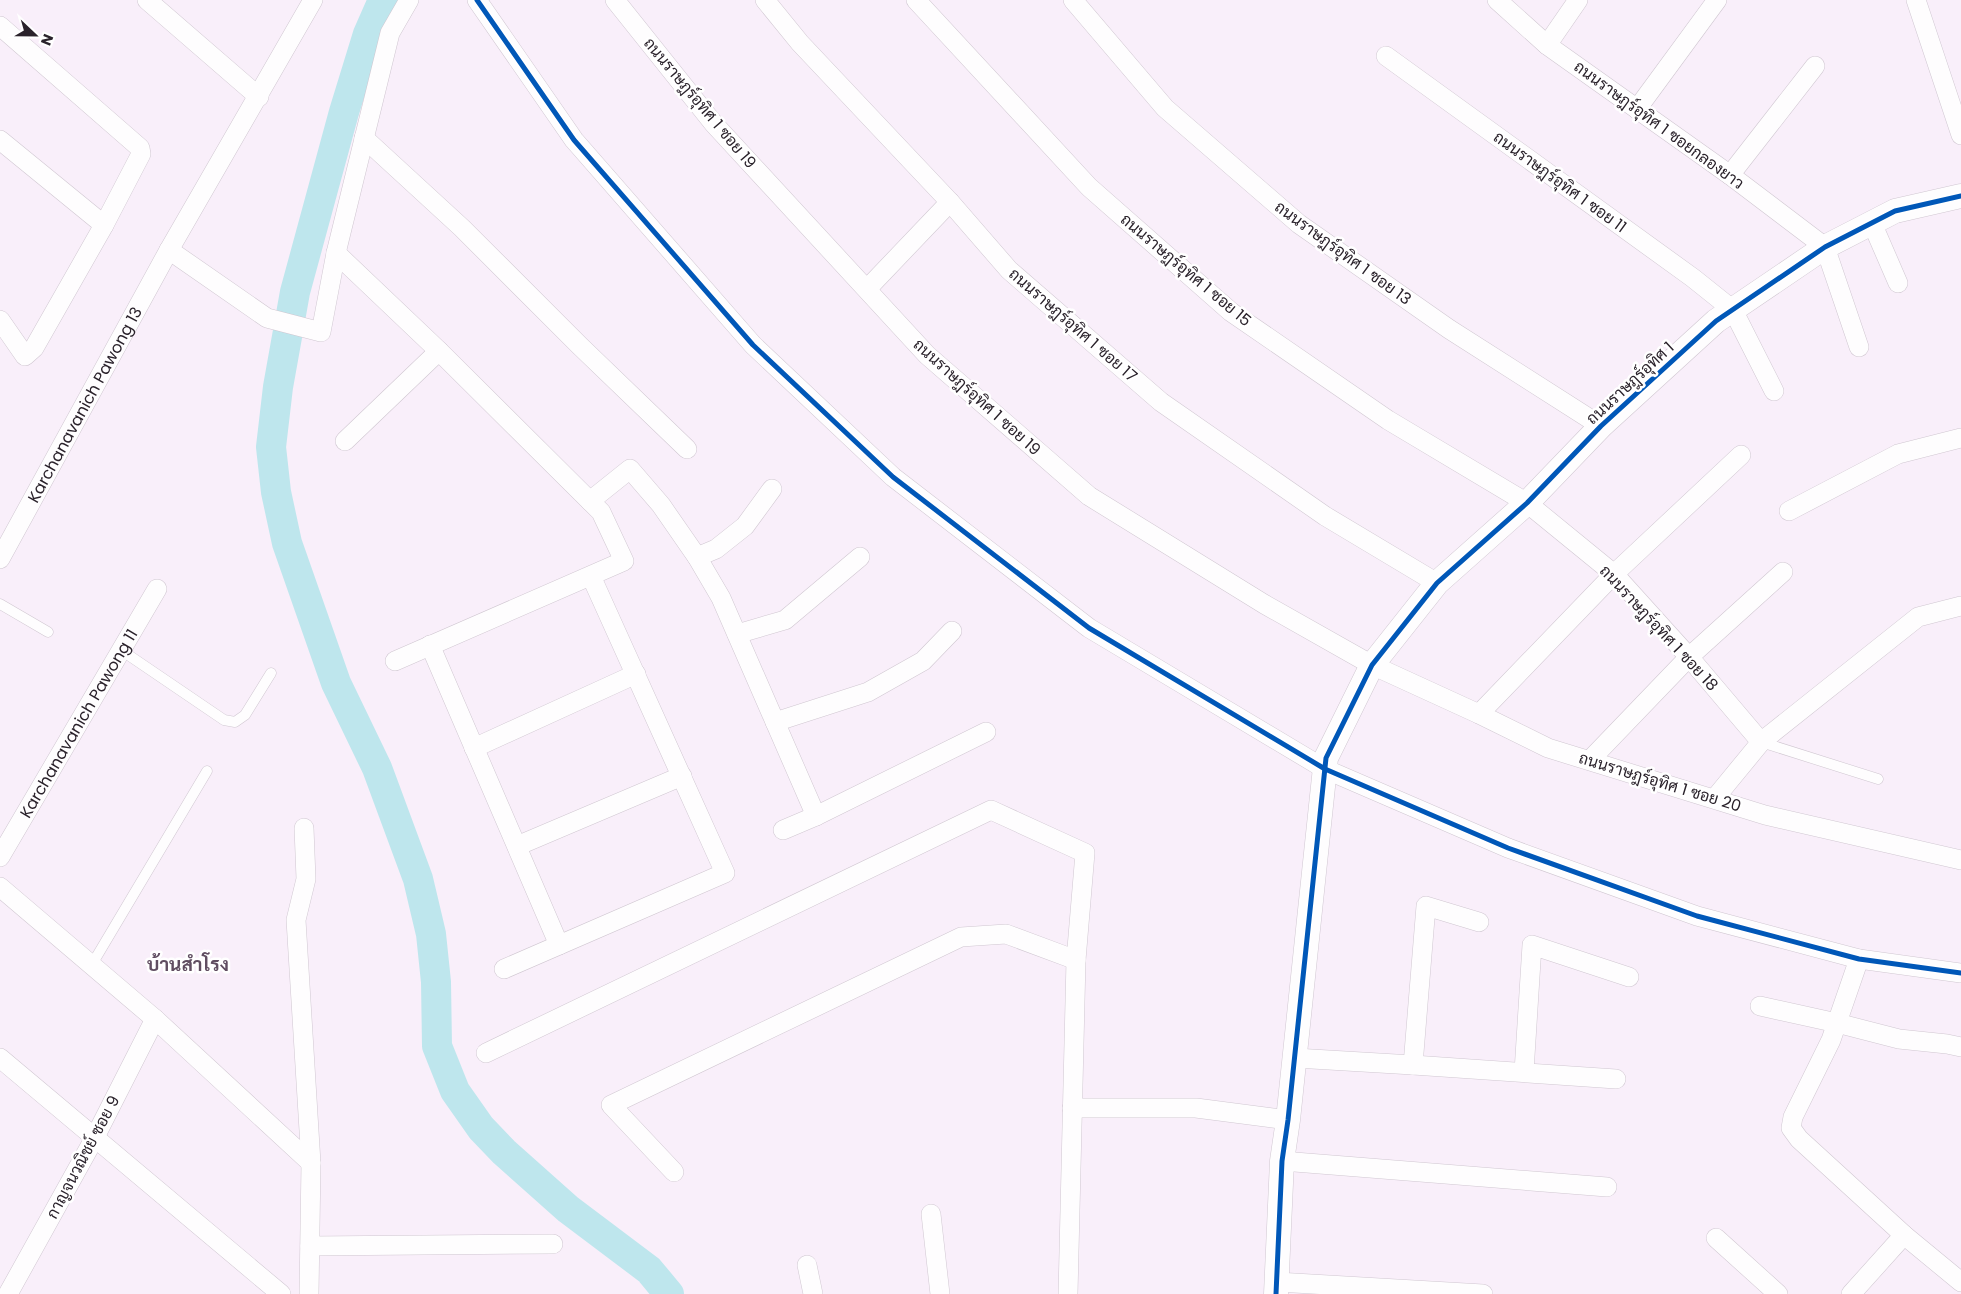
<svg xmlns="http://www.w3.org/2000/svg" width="1961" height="1294" font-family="Poppins,Sarabun,sans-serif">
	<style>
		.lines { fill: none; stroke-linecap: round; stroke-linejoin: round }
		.river { stroke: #bee6ed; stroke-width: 30 }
		.service-casing { stroke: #d0c7d1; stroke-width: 11 }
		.minor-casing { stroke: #d0c7d1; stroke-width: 20 }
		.tertiary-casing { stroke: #d0c7d1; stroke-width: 25 }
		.service { stroke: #fefdfe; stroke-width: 10 }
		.minor { stroke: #fefdfe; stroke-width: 19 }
		.tertiary { stroke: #fefdfe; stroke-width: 24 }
		.cycleway-casing { stroke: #fff; stroke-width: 8 }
		.cycleway { stroke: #0057b8; stroke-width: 5 }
		.labels { text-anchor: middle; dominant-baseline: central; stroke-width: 5; stroke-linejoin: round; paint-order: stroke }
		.street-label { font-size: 16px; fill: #2a222b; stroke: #fff }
		.quarter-label { font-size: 19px; font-weight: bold; fill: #604d61; stroke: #fff }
	</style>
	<rect width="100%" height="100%" fill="#f9effa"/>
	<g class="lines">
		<polyline class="river" points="383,0 368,34 344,112 295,292 278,387 271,447 276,492 287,543 336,683 377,768 418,879 431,934 436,982 437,1046 455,1091 481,1128 504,1152 568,1209 649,1270 669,1294"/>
		<g class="service-casing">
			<g id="service">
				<polyline points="0,604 48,632"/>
				<polyline points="121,650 224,720 235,722 245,715 271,673"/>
				<polyline points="1761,742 1878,779"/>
				<polyline points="91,966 207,771"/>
			</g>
		</g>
		<g class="minor-casing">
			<g id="minor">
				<polyline points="147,0 259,97"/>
				<polyline points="477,0 574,140 753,345 893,477 1089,628 1325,769 1508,848 1697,916 1859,959 1961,973"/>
				<polyline points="615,0 714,124 927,355 1089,496 1264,604 1372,665 1479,714 1548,748 1765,815 1961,860"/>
				<polyline points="765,0 800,43 950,202 1009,270 1161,402 1325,516 1437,583"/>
				<polyline points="916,0 1089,187 1231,312 1388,420 1527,503 1614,574 1689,657 1761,742"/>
				<polyline points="1073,0 1165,108 1299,224 1449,329 1601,426"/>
				<polyline points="1497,0 1547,45 1730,175 1825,247 1859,347"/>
				<polyline points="1916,0 1961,135"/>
				<polyline points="0,26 140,148 141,154 104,225 34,348 25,356 0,320"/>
				<polyline points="1547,45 1578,0"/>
				<polyline points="1386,56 1693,278 1733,310 1774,391"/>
				<polyline points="1637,109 1717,0"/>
				<polyline points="364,138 462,228 580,346 687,449"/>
				<polyline points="0,140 104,225"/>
				<polyline points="1730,175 1815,66"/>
				<polyline points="1872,223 1898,283"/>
				<polyline points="169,250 267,318 321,332 336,253 390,33 409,0"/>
				<polyline points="336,253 439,351 601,512 624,561 395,661"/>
				<polyline points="867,289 950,202"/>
				<polyline points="345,441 439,351"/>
				<polyline points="590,501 630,469 661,505 697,557 721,598 816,816"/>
				<polyline points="1789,511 1898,454 1961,438"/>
				<polyline points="697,557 716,549 745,526 772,489"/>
				<path id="s1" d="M0 559 169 250 313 0"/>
				<polyline points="737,634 785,620 860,557"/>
				<polyline points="430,645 559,945"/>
				<polyline points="1479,714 1614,574 1741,455"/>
				<polyline points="775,722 868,692 923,661 952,631"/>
				<polyline points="474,748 636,674"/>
				<polyline points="1590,760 1689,657 1783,572"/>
				<polyline points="1715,798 1761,742 1918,617 1961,606"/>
				<polyline points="304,828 306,879 296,920 311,1163 309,1294"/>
				<polyline points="783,830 816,816 986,732"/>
				<polyline points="517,846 682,776"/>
				<path id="s2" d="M0 857 157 589"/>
				<polyline points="0,887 155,1019 311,1163"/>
				<polyline points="1859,959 1831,1040 1793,1117 1791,1128 1799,1139 1904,1235 1961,1282"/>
				<polyline points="504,969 725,873 591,576"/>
				<polyline points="1760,1006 1837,1023 1899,1039 1947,1044 1961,1047"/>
				<polyline points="486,1053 991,810 1085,853 1076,960 1068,1294"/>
				<polyline points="0,1058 281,1294"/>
				<polyline points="1295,1058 1413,1065 1616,1079"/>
				<polyline points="1413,1065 1426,906 1479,922"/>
				<polyline points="1524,1072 1532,945 1629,977"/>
				<polyline points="1072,1108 1196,1108 1288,1120"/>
				<polyline points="1282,1161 1607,1187"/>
				<polyline points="674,1172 611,1105 961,937 1006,934 1076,960"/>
				<polyline points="931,1214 940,1294"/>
				<polyline points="1716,1238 1778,1294"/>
				<polyline points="310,1246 553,1244"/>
				<polyline points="807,1265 813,1294"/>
				<polyline points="1277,1282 1483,1294"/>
				<polyline points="8,1294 94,1139 155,1019"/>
				<polyline points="1851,1294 1904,1235"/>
			</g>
		</g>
		<g class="tertiary-casing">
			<polyline id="tertiary" points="1276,1294 1282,1161 1288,1120 1326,758 1372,665 1437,583 1527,503 1601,426 1716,321 1825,247 1895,211 1961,196"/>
		</g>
		<use href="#service" class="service"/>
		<use href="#minor" class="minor"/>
		<use href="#tertiary" class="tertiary"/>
		<g class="cycleway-casing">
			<g id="cycleway">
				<polyline points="477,0 574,140 753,345 893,477 1089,628 1325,769 1508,848 1697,916 1859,959 1961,973"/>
				<polyline points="1276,1294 1282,1161 1288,1120 1326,758 1372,665 1437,583 1527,503 1601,426 1716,321 1825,247 1895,211 1961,196"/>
			</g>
		</g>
		<use href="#cycleway" class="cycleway"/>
	</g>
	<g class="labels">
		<g class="street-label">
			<text transform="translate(700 103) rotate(50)">ถนนราษฎร์อุทิศ 1 ซอย 19</text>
			<text transform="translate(1659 125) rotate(36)">ถนนราษฎร์อุทิศ 1 ซอยกลองยาว</text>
			<text transform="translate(1560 182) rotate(36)">ถนนราษฎร์อุทิศ 1 ซอย 11</text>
			<text transform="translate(1343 253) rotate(36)">ถนนราษฎร์อุทิศ 1 ซอย 13</text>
			<text transform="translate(1186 270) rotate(40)">ถนนราษฎร์อุทิศ 1 ซอย 15</text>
			<text transform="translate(1073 325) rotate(41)">ถนนราษฎร์อุทิศ 1 ซอย 17</text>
			<text transform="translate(1630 383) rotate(-43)">ถนนราษฎร์อุทิศ 1</text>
			<text transform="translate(977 397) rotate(42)">ถนนราษฎร์อุทิศ 1 ซอย 19</text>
			<text stroke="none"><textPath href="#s1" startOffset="176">Karchanavanich Pawong 13</textPath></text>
			<text transform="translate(1659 628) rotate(47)">ถนนราษฎร์อุทิศ 1 ซอย 18</text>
			<text stroke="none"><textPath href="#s2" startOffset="155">Karchanavanich Pawong 11</textPath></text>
			<text transform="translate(1660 782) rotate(17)">ถนนราษฎร์อุทิศ 1 ซอย 20</text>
			<text transform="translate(83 1157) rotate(-62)">กาญจนวณิชย์ ซอย 9</text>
		</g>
		<g class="quarter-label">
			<text x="188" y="964">บ้านสำโรง</text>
		</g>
	</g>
	<g transform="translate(35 35) rotate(112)" stroke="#ffffff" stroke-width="4" paint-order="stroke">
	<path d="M0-4L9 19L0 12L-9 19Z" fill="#2a222b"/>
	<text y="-8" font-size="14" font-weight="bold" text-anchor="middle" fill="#2a222b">N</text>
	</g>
</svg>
